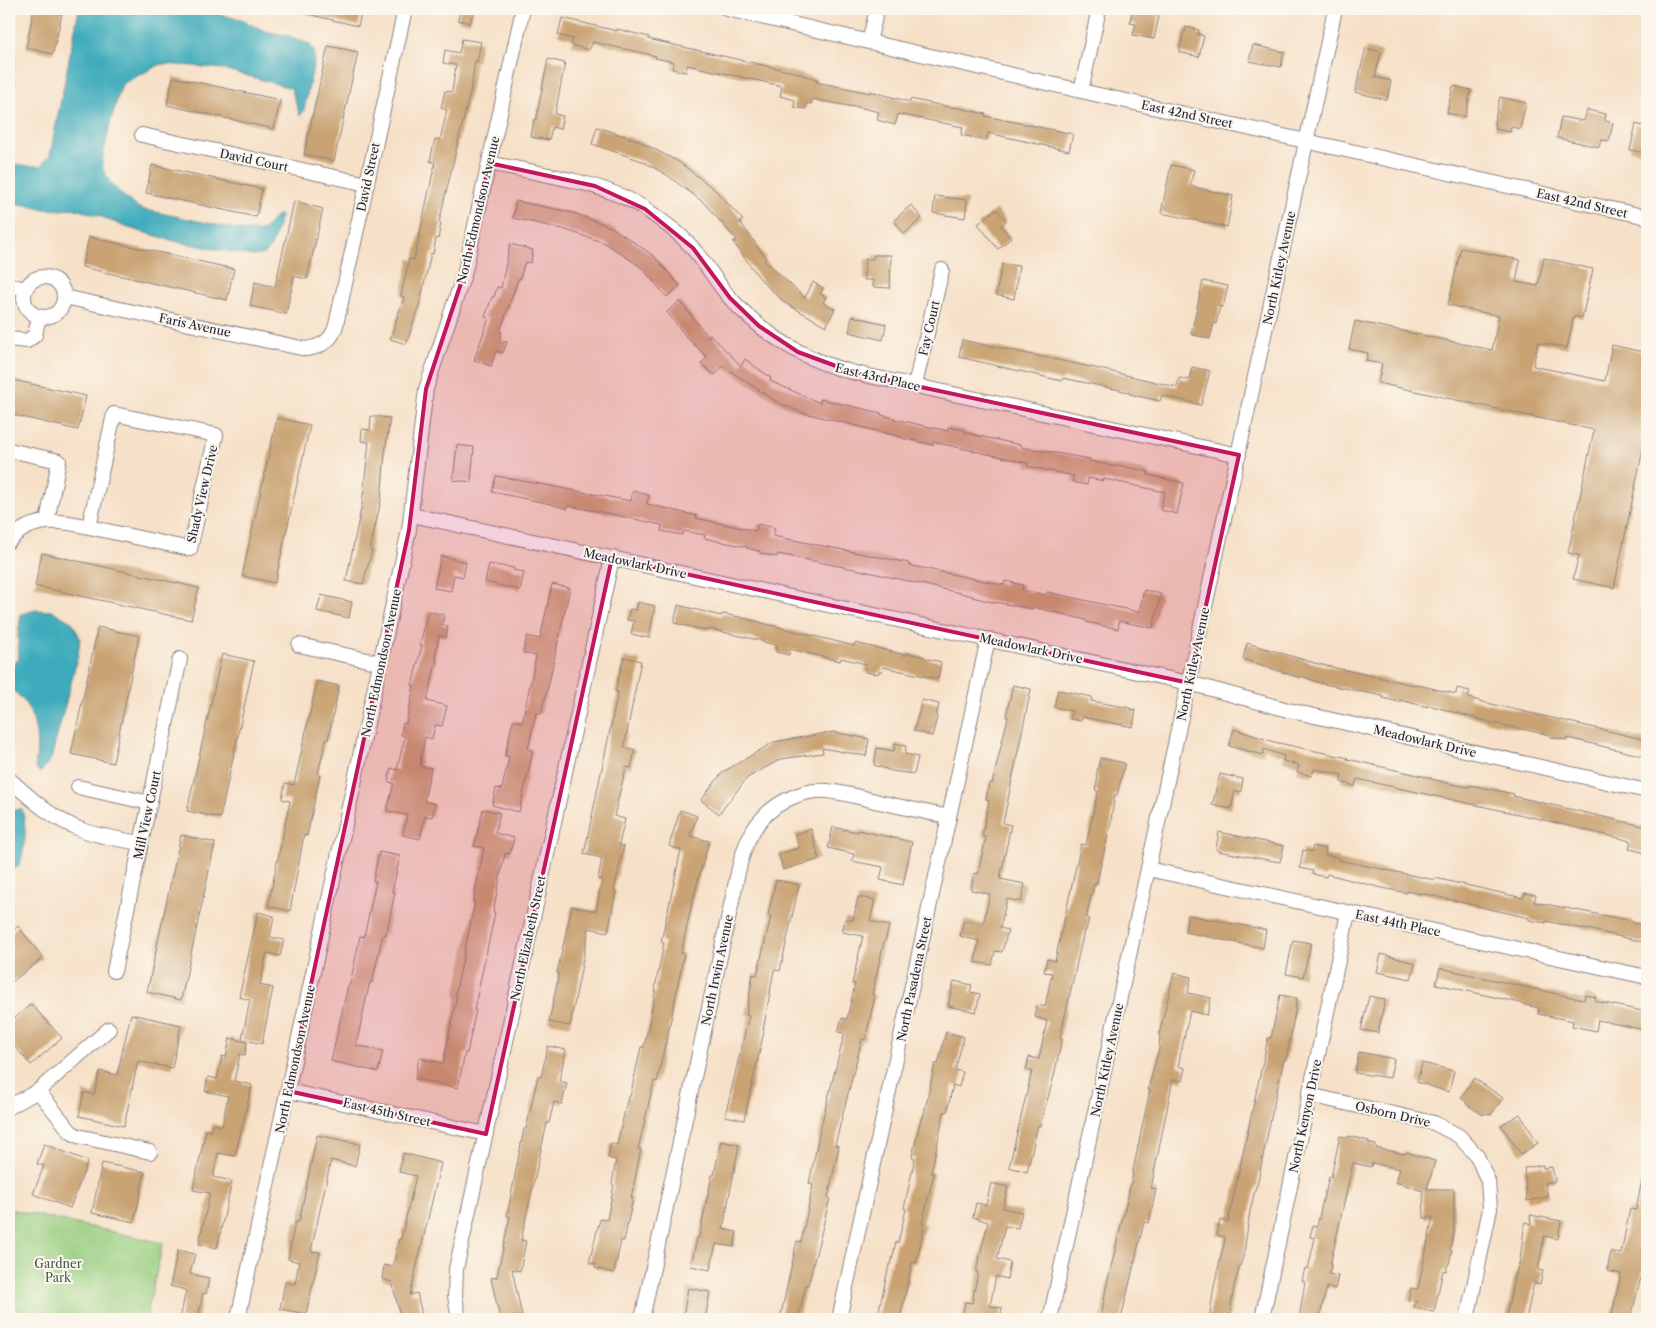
<svg xmlns="http://www.w3.org/2000/svg" width="1656" height="1328" font-family="'Libre Caslon Text',serif">
	<style>
		.green { fill: #98cd7f; stroke: #5d785d }
		.water { fill: #3dabbb; stroke: #30667b }
		.building { fill: #c9a373 }
		.lines { fill: none; stroke-linecap: round; stroke-linejoin: round }
		.minor-casing { stroke: #8c8181; stroke-width: 16 }
		.minor { stroke: #fff; stroke-width: 14 }
		.marked { fill: #c2185b; fill-opacity: 0.2; stroke: #c2185b; stroke-width: 4; stroke-linejoin: round }
		.labels { text-anchor: middle; dominant-baseline: central; stroke-width: 4; stroke-linejoin: round; paint-order: stroke }
		.street-label { font-size: 12px; fill: #22223b; stroke: #fbf7ec }
		.park-label { font-size: 12px; fill: #45554f; stroke: #fbf7ec }
	</style>
	<rect width="100%" height="100%" fill="#fbf7ec"/>
	<filter id="ink" filterUnits="userSpaceOnUse"><feTurbulence type="fractalNoise" baseFrequency=".02" numOctaves="2"/><feDisplacementMap in="SourceGraphic" scale="10" xChannelSelector="R" yChannelSelector="G"/><feConvolveMatrix kernelMatrix="1 2 1 2 8 2 1 2 1" color-interpolation-filters="sRGB"/></filter>
	<filter id="wash" filterUnits="userSpaceOnUse"><feTurbulence type="fractalNoise" baseFrequency=".0096" numOctaves="4" result="noise"/><feDisplacementMap in="SourceGraphic" scale="20" xChannelSelector="R" yChannelSelector="G"/><feGaussianBlur stdDeviation="1.12" result="paint"/><feColorMatrix in="noise" values="0 0 0 0 0 0 0 0 0 0 0 0 0 0 0 0 0 1.4 0 .05"/><feComposite in="paint" operator="in"/></filter>
	<g filter="url(#wash)">
		<rect width="100%" height="100%" fill="#f6e0c7"/>
		<polygon class="green" points="9,1209 163,1243 146,1319 9,1319"/>
		<g class="water">
			<path d="M79 9H201L244 21 265 31 290 36 309 44 314 51V62L304 110 300 116 291 88 223 69 194 66 161 64 122 84C115 105 109 125 105 147 104 152 102 158 102 163 103 180 127 201 141 209L246 231C271 232 262 230 277 215L281 216 271 247 265 254 253 256 178 242 125 227 100 216 72 208 63 210 45 209 9 202V163L27 166H41L50 155Z"/>
			<path d="M36 610 53 611 73 623 80 638 78 656 51 759 40 773 35 767C40 739 36 704 9 688V668L19 658 18 636 21 614Z"/>
			<path d="M9 808 13 810 22 809C27 828 26 850 18 867L9 870Z"/>
		</g>
		<g id="blocks">
			<g class="building">
				<polygon points="34,9 63,9 53,54 26,48"/>
				<polygon points="304,9 362,9 358,26 303,13"/>
				<polygon points="460,9 474,9 470,23 458,20"/>
				<polygon points="1132,10 1159,16 1154,39 1133,35 1136,24 1130,23"/>
				<polygon points="562,18 617,31 617,29 649,37 648,39 802,74 802,75 817,79 816,82 870,93 870,91 910,102 910,99 954,108 954,107 986,114 985,116 1073,134 1069,151 988,133 986,140 961,135 963,127 898,114 895,125 877,120 879,112 854,106 854,107 812,99 811,104 807,103 805,109 794,107 795,100 780,96 782,86 687,65 686,72 672,69 674,62 655,58 656,56 593,42 589,50 571,45 573,39 558,35"/>
				<polygon points="1186,27 1199,30 1198,34 1204,36 1199,57 1179,52 1184,31 1185,32"/>
				<polygon points="462,39 481,42 477,62 475,61 471,88 439,222 441,223 438,239 436,238 433,254 431,253 419,307 406,344 390,339 404,297 401,296 409,259 414,260 435,163 430,161 435,139 440,140 447,110 441,108 445,91 452,92 456,65 443,63 445,50 459,53"/>
				<polygon points="1253,45 1284,52 1281,67 1249,61"/>
				<polygon points="328,46 358,52 334,161 304,154"/>
				<polygon points="1366,48 1381,52 1375,77 1391,81 1387,100 1355,92"/>
				<polygon points="548,59 565,63 555,114 563,116 560,129 552,127 549,140 531,137 534,119 536,120"/>
				<polygon points="173,77 280,100 274,129 167,105"/>
				<polygon points="1453,86 1471,90 1465,117 1447,113"/>
				<polygon points="1500,97 1526,103 1520,129 1511,127 1510,132 1495,129 1496,124 1494,123"/>
				<polygon points="1587,110 1606,114 1605,121 1613,123 1609,141 1601,140 1599,147 1557,138 1561,117 1584,121"/>
				<polygon points="1636,124 1647,127 1647,153 1630,150"/>
				<polygon points="597,127 637,140 679,162 714,189 743,220 740,222 766,258 764,260 805,298 813,282 823,288 820,294 826,297 823,303 835,309 826,326 785,303 761,280 733,242 737,240 703,202 667,175 642,161 592,144"/>
				<polygon points="152,165 262,189 256,217 146,193"/>
				<polygon points="1171,165 1194,170 1190,186 1233,196 1227,227 1161,213"/>
				<polygon points="935,196 967,200 965,218 933,213"/>
				<polygon points="294,201 323,209 307,279 294,276 286,314 250,306 255,282 275,287"/>
				<polygon points="516,201 574,213 613,228 654,256 680,286 667,297 641,267 605,243 563,229 513,218"/>
				<polygon points="911,205 922,218 904,234 894,220"/>
				<polygon points="996,209 1006,221 1001,226 1011,238 998,249 978,224"/>
				<polygon points="89,237 234,269 227,300 82,267"/>
				<polygon points="510,244 533,250 531,263 526,262 525,264 524,264 520,279 518,279 500,332 502,332 500,340 507,342 503,353 496,351 491,366 474,360 489,318 485,317 492,297 494,297 497,287 501,288"/>
				<polygon points="1461,248 1520,260 1516,282 1538,286 1544,258 1593,269 1582,318 1574,316 1567,348 1538,342 1533,366 1605,381 1612,345 1647,353 1647,430 1614,588 1573,579 1579,555 1568,553 1594,430 1378,383 1382,364 1366,361 1368,353 1349,349 1355,321 1492,350 1499,316 1448,305"/>
				<polygon points="874,255 891,255 890,288 873,287 873,280 864,280 865,259 873,259"/>
				<polygon points="1002,264 1019,266 1014,299 996,295"/>
				<polygon points="1203,281 1228,286 1223,307 1220,306 1216,324 1214,323 1210,339 1191,334"/>
				<polygon points="680,301 708,337 710,334 741,366 745,359 771,378 770,381 820,403 821,399 881,413 881,415 895,418 894,419 948,431 948,427 965,430 965,432 979,436 1021,445 1021,447 1090,459 1090,461 1116,467 1117,465 1141,470 1149,472 1148,475 1184,483 1177,514 1160,510 1165,492 1104,479 1104,481 1088,478 1087,485 1072,482 1074,476 1027,466 1028,463 934,442 933,445 902,438 902,437 800,412 777,402 723,366 715,375 701,364 707,357 687,338 667,312"/>
				<polygon points="852,316 886,324 883,340 849,332"/>
				<polygon points="962,340 1091,367 1177,387 1179,378 1189,380 1192,367 1210,371 1201,405 1162,395 1160,401 1129,394 1129,392 1063,378 1062,381 959,357"/>
				<polygon points="9,379 86,396 78,430 9,414"/>
				<polygon points="371,416 390,418 385,453 381,500 370,550 372,551 363,584 346,581 362,504 368,451 369,442 361,441 362,429 370,430"/>
				<polygon points="277,418 310,425 275,583 242,576"/>
				<polygon points="457,445 474,447 471,482 453,480"/>
				<polygon points="496,476 631,501 633,491 649,495 647,504 697,516 696,518 756,531 758,524 775,528 773,536 909,563 908,565 1004,585 1005,581 1023,585 1022,590 1046,595 1047,592 1139,612 1144,590 1161,594 1153,628 1119,621 1118,629 1086,622 1086,620 1033,607 1033,609 988,601 972,597 973,596 864,571 778,554 777,557 760,553 760,551 746,548 747,547 704,538 705,535 684,531 682,535 661,531 662,525 611,514 568,506 567,509 551,504 492,492"/>
				<polygon points="42,553 199,588 191,620 35,586"/>
				<polygon points="441,556 466,562 463,577 454,575 451,591 434,588"/>
				<polygon points="489,564 514,568 513,570 524,572 520,590 485,582"/>
				<polygon points="552,584 570,588 545,700 544,699 541,714 536,713 528,749 533,750 519,812 492,805 496,788 502,789 509,757 505,756 513,720 522,722 533,671 536,656 523,653 527,636 540,639"/>
				<polygon points="321,595 352,602 349,618 317,611"/>
				<polygon points="638,602 655,606 649,638 631,634 634,621 627,620 630,609 636,610"/>
				<polygon points="678,605 721,616 722,614 735,616 854,646 855,643 906,655 907,653 925,657 924,658 941,662 938,679 883,667 882,672 879,671 878,674 865,672 866,664 841,658 840,661 790,649 789,655 776,652 777,645 762,642 763,641 709,629 708,631 674,623"/>
				<polygon points="428,611 444,615 442,625 448,626 446,637 439,636 435,658 437,658 427,701 447,706 442,726 435,725 432,739 425,737 420,760 421,760 420,766 431,768 424,801 435,804 432,817 425,816 420,839 403,835 407,815 387,811 394,783 388,782 391,768 397,770 405,736 401,735 403,723 406,724 414,686 412,686 422,645 420,645"/>
				<polygon points="98,627 139,636 113,763 71,754"/>
				<polygon points="1247,643 1318,664 1413,685 1414,684 1456,694 1457,688 1470,691 1468,698 1487,703 1647,740 1647,757 1568,738 1567,740 1550,737 1550,735 1493,723 1428,705 1428,707 1400,700 1399,702 1383,698 1383,696 1324,684 1301,676 1300,678 1243,659"/>
				<polygon points="222,654 254,661 220,818 187,811"/>
				<polygon points="624,657 641,661 624,747 635,750 631,768 626,767 614,816 625,819 619,845 624,846 614,890 616,891 608,932 589,928 570,1026 549,1022 559,973 557,973 572,906 596,911 602,880 598,879 602,858 584,854 618,692 615,692"/>
				<polygon points="317,681 339,686 328,740 326,739 318,774 320,775 307,836 304,835 290,911 268,906 290,801 282,799 285,783 294,785"/>
				<polygon points="1013,685 1031,689 1003,823 1011,825 1000,879 1025,884 1021,902 1007,899 1000,928 1008,930 1002,952 995,951 992,965 975,962 979,941 960,936 964,920 983,924 990,894 971,890 974,873 978,874 986,837 982,836 989,800 986,799 989,783 992,784 1008,717 1006,716"/>
				<polygon points="1058,690 1092,697 1091,701 1130,708 1130,709 1136,710 1133,727 1082,717 1081,721 1070,719 1072,711 1054,707"/>
				<polygon points="922,700 939,704 936,717 937,718 932,736 914,731"/>
				<polygon points="1234,729 1274,742 1348,758 1347,759 1431,778 1431,779 1456,785 1469,787 1470,785 1514,794 1513,796 1647,827 1646,853 1629,849 1631,841 1536,818 1357,779 1355,786 1341,782 1342,775 1314,769 1312,776 1297,772 1299,765 1283,761 1284,756 1264,749 1263,755 1229,746"/>
				<polygon points="833,732 869,739 866,756 822,748 823,753 781,759 747,778 719,814 701,800 723,772 774,742"/>
				<polygon points="895,743 906,746 905,754 918,757 914,774 892,771 874,765 877,748 894,751"/>
				<polygon points="1100,758 1125,763 1117,795 1115,795 1111,818 1112,818 1096,885 1094,884 1086,918 1089,918 1086,931 1084,931 1060,1038 1062,1039 1054,1076 1040,1126 1038,1125 1027,1172 1009,1167 1032,1071 1026,1070 1029,1057 1039,1059 1047,1021 1035,1017 1037,1005 1045,1007 1052,973 1044,972 1047,959 1055,961 1081,844 1086,845 1098,791 1095,790 1098,778 1096,777"/>
				<polygon points="1220,774 1243,779 1241,792 1235,791 1231,809 1212,805"/>
				<polygon points="483,809 500,813 495,833 514,838 510,854 505,853 493,912 495,913 474,1010 476,1010 467,1053 465,1053 458,1088 415,1079 419,1058 443,1063 457,996 455,996 475,902 473,902 484,848 474,846"/>
				<polygon points="680,810 697,816 690,836 709,841 693,899 681,953 684,954 666,1044 665,1044 657,1082 654,1081 638,1149 641,1149 631,1198 633,1198 624,1241 621,1240 614,1273 595,1268 596,1264 589,1263 600,1219 607,1220 614,1185 612,1184 616,1160 608,1158 611,1143 617,1145 628,1097 630,1097 641,1047 644,1047 656,989 655,988 664,943 661,942 681,850 669,846"/>
				<polygon points="833,827 858,832 858,830 912,842 903,885 880,880 883,867 852,861 854,854 828,848"/>
				<polygon points="811,829 819,859 783,870 779,854 799,848 795,834"/>
				<polygon points="1219,832 1284,846 1280,862 1218,851 1216,849"/>
				<polygon points="181,835 215,843 181,1000 147,992"/>
				<polygon points="1313,846 1326,849 1325,855 1339,858 1338,860 1435,880 1435,878 1523,898 1525,893 1536,895 1534,902 1633,921 1633,923 1647,926 1647,943 1588,929 1588,930 1546,921 1546,923 1529,920 1529,918 1421,893 1420,894 1407,891 1407,893 1378,887 1327,874 1326,877 1312,874 1313,871 1300,868 1303,850 1312,852"/>
				<polygon points="379,852 400,856 392,892 395,892 386,935 383,934 372,983 370,982 356,1045 383,1051 378,1072 331,1061 348,985 350,985 360,936 364,937 376,881 373,881"/>
				<polygon points="776,880 799,885 780,971 774,970 763,1031 764,1032 744,1120 725,1116 749,1016 746,1015 753,974 757,975 771,916 768,915"/>
				<polygon points="858,897 875,900 870,921 889,926 885,941 884,941 872,995 875,996 865,1040 862,1039 835,1145 839,1146 828,1197 830,1198 808,1285 806,1285 798,1319 780,1319 797,1241 801,1242 813,1185 809,1184 820,1130 844,1035 844,1033 838,1032 842,1018 847,1019 855,984 852,984 863,936 842,932 845,919 853,920"/>
				<polygon points="258,912 274,916 270,937 284,940 280,956 267,953 260,985 273,988 262,1044 242,1039 250,1000 239,997"/>
				<polygon points="1188,915 1266,930 1263,948 1185,932"/>
				<polygon points="18,926 43,958 9,984 9,934"/>
				<polygon points="1293,940 1311,943 1303,977 1286,974"/>
				<polygon points="1381,954 1415,963 1411,979 1377,972"/>
				<polygon points="1440,968 1584,1000 1585,995 1596,997 1595,1001 1647,1012 1645,1030 1598,1020 1596,1031 1572,1026 1573,1021 1538,1014 1539,1008 1525,1005 1525,1004 1436,984"/>
				<polygon points="1174,973 1191,977 1188,993 1211,998 1207,1015 1190,1011 1178,1066 1185,1068 1182,1081 1173,1079 1151,1188 1156,1189 1149,1223 1144,1222 1121,1319 1101,1319 1106,1288 1133,1175 1132,1175 1150,1090 1148,1090 1159,1049 1160,1035 1159,1035"/>
				<polygon points="954,981 972,985 970,992 980,994 976,1012 948,1006"/>
				<polygon points="1280,995 1297,998 1295,1012 1286,1060 1284,1059 1269,1127 1257,1186 1256,1186 1250,1211 1244,1253 1234,1286 1229,1319 1209,1319 1214,1287 1225,1239 1225,1237 1217,1235 1220,1220 1228,1222 1268,1038 1271,1038"/>
				<polygon points="1369,996 1385,999 1378,1033 1361,1030"/>
				<polygon points="31,1004 62,1038 31,1065 9,1040 9,1023"/>
				<polygon points="131,1014 181,1025 172,1068 138,1061 124,1126 79,1116 84,1092 94,1095 100,1071 117,1075"/>
				<polygon points="946,1032 964,1037 955,1070 963,1072 959,1087 953,1085 947,1112 944,1112 931,1173 934,1173 922,1224 925,1224 916,1263 912,1262 900,1319 877,1319 889,1265 891,1265 896,1242 898,1243 906,1209 904,1208 915,1158 912,1157 921,1118 923,1118 935,1064 938,1064"/>
				<polygon points="230,1038 247,1042 245,1055 240,1054 234,1081 252,1085 235,1156 218,1153 213,1177 232,1181 217,1248 199,1244 210,1193 193,1190 206,1130 211,1131 212,1124 222,1126 228,1096 205,1091 208,1077 217,1079 222,1056 226,1057"/>
				<polygon points="548,1046 566,1050 559,1081 567,1083 562,1104 554,1102 549,1123 547,1123 521,1240 526,1241 520,1271 512,1269 522,1316 500,1319 491,1278 497,1277 510,1216 507,1216 524,1129 526,1129 538,1076 541,1077"/>
				<polygon points="1359,1052 1394,1059 1390,1078 1355,1073"/>
				<polygon points="1422,1063 1454,1071 1449,1092 1417,1082"/>
				<polygon points="1474,1078 1503,1098 1491,1115 1484,1113 1483,1115 1466,1104 1467,1102 1461,1098"/>
				<polygon points="1520,1114 1538,1143 1521,1154 1501,1125"/>
				<polygon points="317,1135 360,1144 355,1166 331,1160 311,1251 320,1252 306,1314 280,1309 285,1282 295,1284 299,1262 288,1259 295,1222 299,1222"/>
				<polygon points="1340,1136 1349,1138 1349,1136 1369,1141 1368,1143 1376,1145 1376,1148 1405,1154 1406,1152 1435,1161 1427,1189 1454,1189 1454,1232 1450,1250 1452,1250 1449,1264 1448,1264 1446,1271 1443,1270 1434,1312 1414,1308 1416,1301 1408,1300 1411,1288 1418,1289 1433,1217 1424,1218 1423,1191 1396,1182 1400,1169 1372,1163 1371,1167 1353,1163 1330,1265 1331,1265 1329,1274 1338,1276 1335,1289 1327,1287 1319,1319 1299,1319 1305,1282 1302,1281 1305,1268 1308,1269 1315,1238 1310,1237 1313,1225 1317,1226 1325,1191 1326,1191 1329,1176 1331,1177"/>
				<polygon points="721,1141 739,1145 723,1229 737,1232 734,1247 716,1244 710,1270 691,1266 697,1238 699,1238 712,1175 714,1175"/>
				<polygon points="44,1144 88,1161 70,1208 33,1194 44,1166 37,1164"/>
				<polygon points="403,1153 441,1163 410,1295 417,1293 423,1319 401,1319 392,1282 382,1279 384,1265 393,1267 399,1239 401,1239 416,1176 399,1172"/>
				<polygon points="102,1163 145,1172 134,1222 92,1213"/>
				<polygon points="1543,1165 1543,1168 1552,1167 1555,1181 1545,1183 1548,1197 1527,1201 1524,1168"/>
				<polygon points="1642,1180 1647,1180 1647,1231 1642,1256 1647,1257 1638,1288 1631,1319 1611,1319 1621,1274 1607,1271 1611,1251 1621,1254 1630,1209 1636,1210"/>
				<polygon points="991,1183 1008,1187 1003,1208 1022,1212 1018,1228 1005,1226 997,1259 1010,1262 1007,1279 996,1276 990,1306 1002,1308 1000,1319 971,1319 962,1317 965,1302 972,1303 978,1272 976,1272 988,1222 973,1217 976,1203 986,1205"/>
				<polygon points="1530,1215 1561,1221 1558,1239 1544,1236 1538,1270 1543,1271 1540,1285 1534,1283 1526,1319 1506,1319 1515,1273 1516,1274 1520,1260 1525,1222 1531,1224"/>
				<polygon points="178,1250 195,1254 190,1274 209,1278 206,1294 203,1293 198,1319 180,1319 186,1290 170,1286"/>
				<polygon points="688,1288 710,1292 705,1319 683,1317"/>
			</g>
		</g>
	</g>
	<g filter="url(#ink)">
		<use href="#blocks" fill-opacity="0" stroke="#8c8181" stroke-width="1"/>
		<g class="lines">
			<g class="minor-casing">
				<g id="minor">
					<polyline points="727,9 1081,91 1647,217"/>
					<polyline points="869,42 877,9"/>
					<polyline points="1081,91 1099,9"/>
					<polyline points="142,135 367,184"/>
					<path d="M489 163C539 174 610 182 651 213 666 224 682 235 694 250 707 265 717 283 730 298 764 335 806 361 855 373L1239 455"/>
					<circle cx="44" cy="297" r="20"/>
					<polyline points="9,285 26,289"/>
					<path d="M64 297 306 349C321 347 332 341 336 325L405 9"/>
					<polyline points="9,339 27,341 35,335 39,316"/>
					<polyline points="915,385 942,270"/>
					<polygon points="114,414 216,435 190,549 89,527"/>
					<polyline points="9,450 59,461 47,521"/>
					<polyline points="412,515 1189,683 1288,710 1647,791"/>
					<path d="M9 541C31 516 60 520 89 527"/>
					<polyline points="299,645 381,663"/>
					<path d="M9 779C32 800 55 821 85 831 103 837 122 840 141 843"/>
					<polyline points="78,787 150,803"/>
					<polyline points="1148,869 1647,977"/>
					<polyline points="114,971 180,659"/>
					<polyline points="38,1091 71,1132 78,1136 150,1152"/>
					<polyline points="288,1091 486,1134"/>
					<polyline points="1309,1095 1434,1123 1459,1136 1477,1156 1488,1181 1490,1209 1467,1319"/>
					<polyline points="9,1107 38,1091 109,1029"/>
					<polyline points="238,1319 409,530 426,389 465,271 523,9"/>
					<polyline points="459,1319 455,1296 456,1269 612,558"/>
					<path d="M642 1319 730 910C736 885 739 857 751 834 767 805 802 786 834 792 849 794 864 798 879 802 902 807 926 812 949 817"/>
					<polyline points="839,1319 988,639"/>
					<polyline points="1050,1319 1335,9"/>
					<polyline points="1262,1319 1348,913"/>
				</g>
			</g>
			<use href="#minor" class="minor"/>
		</g>
	</g>
	<path class="marked" d="M489 163 595 186 645 209 693 248 730 298 759 326 798 352 855 373 1239 455 1189 683 612 558 486 1134 288 1091 409 530 426 389 465 271Z"/>
	<g class="labels">
		<g class="street-label">
			<text transform="translate(1187 114) rotate(12)">East 42nd Street</text>
			<text transform="translate(254 160) rotate(12)">David Court</text>
			<text transform="translate(368 177) rotate(-78)">David Street</text>
			<text transform="translate(1582 203) rotate(13)">East 42nd Street</text>
			<text transform="translate(478 210) rotate(-77)">North Edmondson Avenue</text>
			<text transform="translate(1279 268) rotate(-78)">North Kitley Avenue</text>
			<text transform="translate(195 325) rotate(12)">Faris Avenue</text>
			<text transform="translate(929 328) rotate(-77)">Fay Court</text>
			<text transform="translate(878 377) rotate(13)">East 43rd Place</text>
			<text transform="translate(202 494) rotate(-77)">Shady View Drive</text>
			<text transform="translate(635 563) rotate(12)">Meadowlark Drive</text>
			<text transform="translate(1031 648) rotate(12)">Meadowlark Drive</text>
			<text transform="translate(381 663) rotate(-78)">North Edmondson Avenue</text>
			<text transform="translate(1193 664) rotate(-78)">North Kitley Avenue</text>
			<text transform="translate(1425 741) rotate(13)">Meadowlark Drive</text>
			<text transform="translate(147 815) rotate(-78)">Mill View Court</text>
			<text transform="translate(1398 923) rotate(12)">East 44th Place</text>
			<text transform="translate(528 938) rotate(-78)">North Elizabeth Street</text>
			<text transform="translate(717 970) rotate(-78)">North Irwin Avenue</text>
			<text transform="translate(914 979) rotate(-78)">North Pasadena Street</text>
			<text transform="translate(295 1059) rotate(-78)">North Edmondson Avenue</text>
			<text transform="translate(1107 1060) rotate(-78)">North Kitley Avenue</text>
			<text transform="translate(387 1112) rotate(13)">East 45th Street</text>
			<text transform="translate(1393 1114) rotate(13)">Osborn Drive</text>
			<text transform="translate(1305 1116) rotate(-78)">North Kenyon Drive</text>
		</g>
		<g class="park-label">
			<text x="58" y="1263">Gardner<tspan x="58" dy="14">Park</tspan></text>
		</g>
	</g>
	<rect width="1656" height="1328" fill="none" stroke="#fbf7ec" stroke-width="30"/>
</svg>
